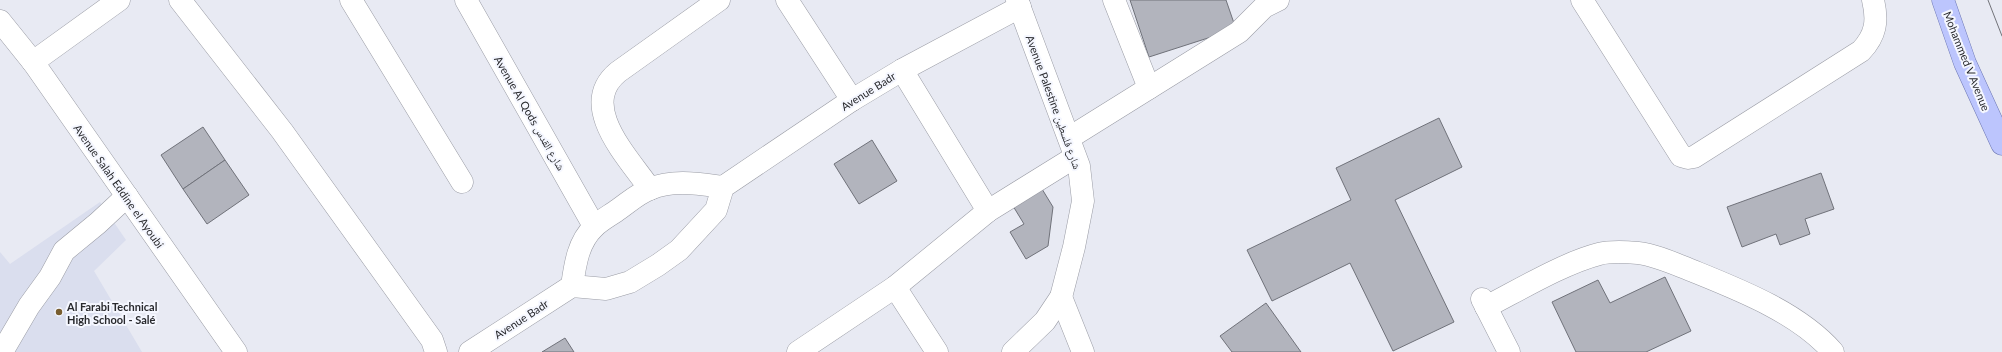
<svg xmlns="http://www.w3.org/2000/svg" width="2002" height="352" font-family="Lato,'Noto Naskh Arabic',sans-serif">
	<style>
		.built { fill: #dadeee }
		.building { fill: #b2b4bd; stroke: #70727a }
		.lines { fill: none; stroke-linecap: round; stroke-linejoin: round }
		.minor-casing { stroke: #9a9ca5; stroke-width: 23 }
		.major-casing { stroke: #6c76b3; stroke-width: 23 }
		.minor { stroke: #fff; stroke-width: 22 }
		.major { stroke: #bcc5fd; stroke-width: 22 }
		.tram { stroke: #727379; stroke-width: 1 }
		.poi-dot { fill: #785d2f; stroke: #f5f7ff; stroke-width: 1.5 }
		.labels { text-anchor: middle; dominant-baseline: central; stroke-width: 4; stroke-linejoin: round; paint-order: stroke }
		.street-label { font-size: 11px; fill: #292a2e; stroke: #f5f7ff }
		.poi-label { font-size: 11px; font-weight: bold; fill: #292a2e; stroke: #f5f7ff; text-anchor: start }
	</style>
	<rect width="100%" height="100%" fill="#e8eaf3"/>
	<polygon class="built" points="100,202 126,240 94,271 142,352 0,352 0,252 10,264"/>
	<g class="building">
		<polygon points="1130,0 1226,0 1236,29 1149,57"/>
		<polygon points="1439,118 1462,167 1395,200 1454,322 1393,351 1350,263 1272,301 1247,250 1351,200 1336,168"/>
		<polygon points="203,127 225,160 183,189 161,155"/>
		<polygon points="872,140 897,181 859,204 834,164"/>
		<polygon points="225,160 249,195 207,224 183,189"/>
		<polygon points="1821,173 1834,209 1805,219 1810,234 1780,245 1776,234 1742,247 1727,207"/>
		<polygon points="1042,189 1053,207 1048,246 1026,259 1010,232 1024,224 1013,206"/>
		<polygon points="1665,277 1691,331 1646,352 1576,352 1552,302 1598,280 1610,303"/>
		<polygon points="1266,303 1301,352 1232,352 1220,336"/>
		<polygon points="565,338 574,352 542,352"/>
	</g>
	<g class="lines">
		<g class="minor-casing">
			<g id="minor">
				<polyline points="180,0 282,131 432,340 436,352"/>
				<polyline points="351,0 462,182"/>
				<polyline points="466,0 594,226"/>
				<polyline points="787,0 852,100"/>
				<polyline points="1114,0 1149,88"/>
				<path d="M1582 0 1681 156 1688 158 1694 157 1861 51C1876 35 1878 21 1873 0"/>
				<polyline points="0,21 33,62 236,352"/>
				<polyline points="33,62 119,0"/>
				<polyline points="902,70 988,211"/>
				<polyline points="1069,138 1239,32 1264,7 1278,0"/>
				<path d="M650 189C628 157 577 106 618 72L719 0"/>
				<path d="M572 286C575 265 578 242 594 227 601 220 611 215 619 209 629 202 639 193 650 189 673 179 700 184 723 187"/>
				<polyline points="895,287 937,352"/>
				<polyline points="1061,297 1083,352"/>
				<polyline points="1482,299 1509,352"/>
				<path d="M1486 307C1519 290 1564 263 1599 254 1611 251 1626 252 1638 253 1656 255 1675 264 1693 271 1740 290 1799 313 1833 352"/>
				<polyline points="2,352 29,306 50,277 64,251 98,223 127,196"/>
				<polyline points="470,352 572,286 606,289 630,282 658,265 679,250 716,210 723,187 852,100 902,70 1020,7"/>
				<polyline points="798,352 895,287 988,211 1075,157"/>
				<polyline points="1013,352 1045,321 1061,297 1074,247 1083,201 1079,166 1017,0"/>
			</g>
		</g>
		<g class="major-casing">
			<polyline id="major" points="1943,0 1965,63 2002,144"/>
		</g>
		<use href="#minor" class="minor"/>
		<use href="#major" class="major"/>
		<polyline class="tram" points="1988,0 2002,36"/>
	</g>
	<circle class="poi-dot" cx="59" cy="312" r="4"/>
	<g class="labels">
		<g class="street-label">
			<text transform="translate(1967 61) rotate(68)">Mohammed V Avenue</text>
			<text transform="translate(868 91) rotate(-32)">Avenue Badr</text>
			<text transform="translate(1054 102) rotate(70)">Avenue Palestine شارع فلسطين</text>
			<text transform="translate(530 113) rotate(60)">Avenue Al Qods شارع القدس</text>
			<text transform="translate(119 186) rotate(55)">Avenue Salah Eddine el Ayoubi</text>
			<text transform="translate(521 319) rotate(-33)">Avenue Badr</text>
		</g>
		<g class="poi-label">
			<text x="67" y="306">Al Farabi Technical<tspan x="67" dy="13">High School - Salé</tspan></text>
		</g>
	</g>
</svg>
